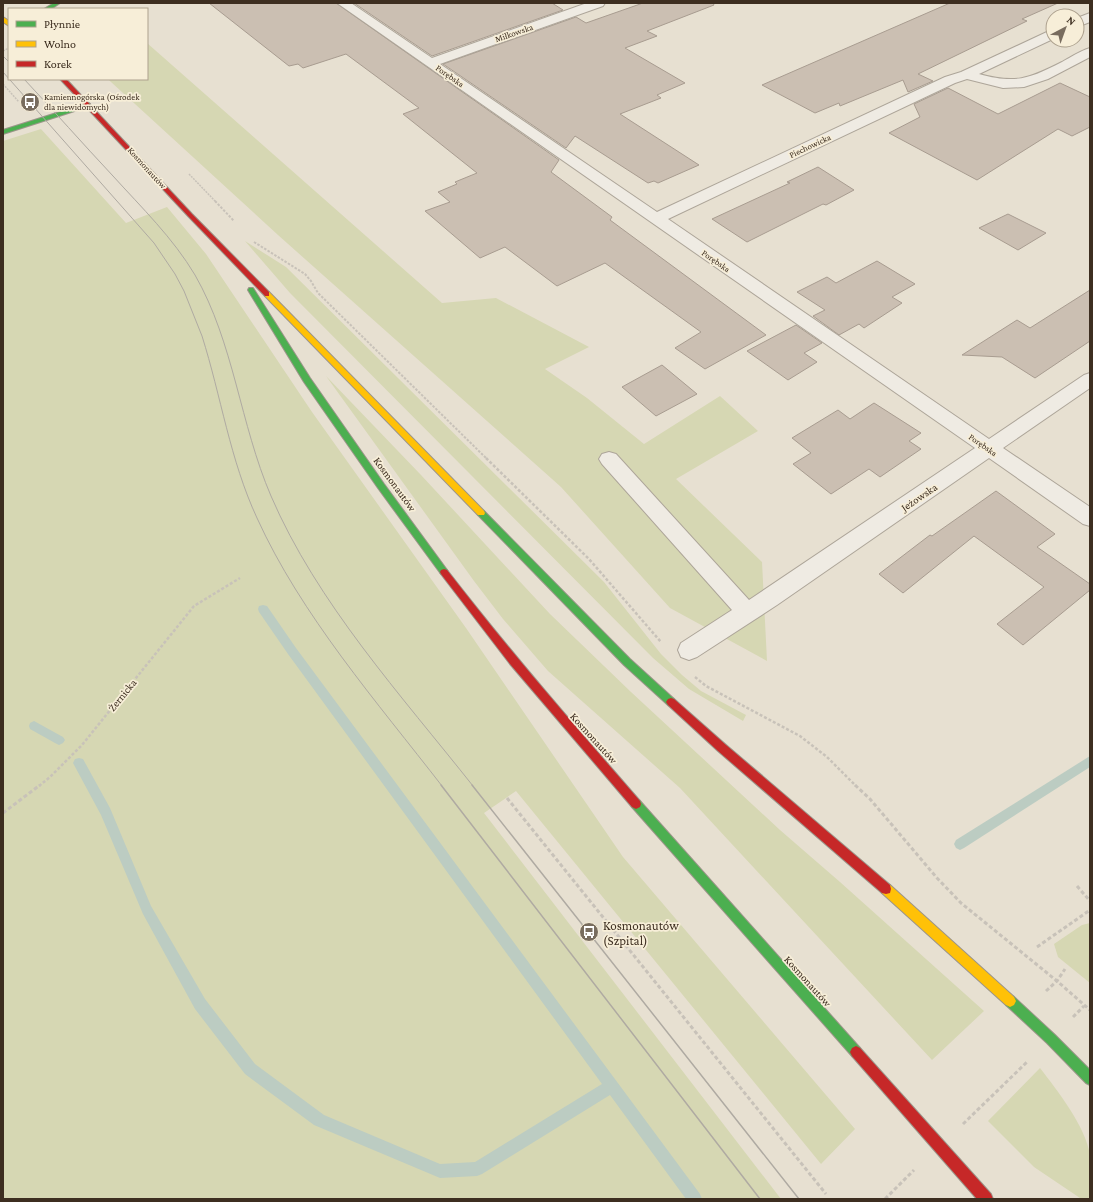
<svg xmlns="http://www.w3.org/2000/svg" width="1093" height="1202" font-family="'Crimson Pro',serif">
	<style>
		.green { fill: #d6d7b3 }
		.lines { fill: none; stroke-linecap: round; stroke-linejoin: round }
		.stream { fill: #bcccc2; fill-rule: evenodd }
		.building { fill: #cbbfb2; stroke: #a89c90 }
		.street-casing { stroke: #ada599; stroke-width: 2 }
		.fast-casing { stroke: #9c958a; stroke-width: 2 }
		.slow-casing { stroke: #9c958a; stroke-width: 2 }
		.jam-casing { stroke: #9c958a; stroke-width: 2 }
		.path-far3 { stroke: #c8c2b9; stroke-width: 1.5; stroke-dasharray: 2 1; stroke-linecap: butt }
		.path-far2 { stroke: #c8c2b9; stroke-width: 2; stroke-dasharray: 2.5 1.5; stroke-linecap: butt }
		.path-far1 { stroke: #c8c2b9; stroke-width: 2.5; stroke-dasharray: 3 2; stroke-linecap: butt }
		.path { stroke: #c8c2b9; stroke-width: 3; stroke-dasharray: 4 2.5; stroke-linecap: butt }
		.street { fill: #efebe3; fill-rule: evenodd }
		.fast { fill: #4caf50; fill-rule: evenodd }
		.slow { fill: #ffc107; fill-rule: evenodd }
		.jam { fill: #c62828; fill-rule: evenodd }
		.tram-far1 { stroke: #afaaa2; stroke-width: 1 }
		.tram { stroke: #afaaa2; stroke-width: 1.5 }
		.labels { text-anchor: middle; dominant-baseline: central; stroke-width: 3.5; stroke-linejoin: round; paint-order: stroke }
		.far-street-label { font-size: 9px; fill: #3d2e20; stroke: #f7eed8 }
		.far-poi-label { font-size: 9px; fill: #3d2e20; stroke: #f7eed8; text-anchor: start }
		.street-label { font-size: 11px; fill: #3d2e20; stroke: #f7eed8 }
		.near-poi-label { font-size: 13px; fill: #3d2e20; stroke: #f7eed8; text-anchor: start }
	</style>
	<rect width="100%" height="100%" fill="#e7e0d1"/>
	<g class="green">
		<polygon points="147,43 442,303 496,298 589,347 545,369 587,398 644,444 720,396 758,431 676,479 762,562 767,661 670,608 561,487 278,235 111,82 108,79 147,79"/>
		<polygon points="41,129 126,223 167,207 206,254 312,412 466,628 623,857 855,1129 821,1164 516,791 484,813 781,1199 3,1199 3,141"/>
		<polygon points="245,241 286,267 604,582 661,654 682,675 701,691 746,715 743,721 689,689 653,658 290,293"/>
		<polygon points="326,376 421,475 550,614 631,692 780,830 840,882 984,1011 932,1060 680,788 548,671 503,619 474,581"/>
		<polygon points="1090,923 1090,983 1058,957 1054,944 1082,925"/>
		<path d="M1040 1068C1057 1090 1086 1127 1090 1155 1092 1169 1090 1184 1090 1198H1080L1034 1167 988 1121Z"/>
	</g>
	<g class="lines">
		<g class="stream">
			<polygon points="263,605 267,606 296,648 700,1194 702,1199 686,1199 610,1095 482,1174 477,1176 440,1178 314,1125 245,1074 195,1009 143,914 101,815 73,763 75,759 79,758 83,759 110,808 151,906 205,999 255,1064 324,1115 440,1164 475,1162 602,1084 288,654 259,612 258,609 259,606"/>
			<polygon points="34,721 63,737 65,740 63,743 59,745 55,743 30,729 29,726 30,723"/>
			<polygon points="1090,756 1090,767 964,848 960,850 956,848 954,844 956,840"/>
		</g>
	</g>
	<g class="building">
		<polygon points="209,3 336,3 559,160 551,172 612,217 610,220 766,335 705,369 675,348 701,332 605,263 557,286 505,247 480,258 425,211 450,202 438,192 457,184 455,182 477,173 403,114 419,108 346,54 303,68 298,64 289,66"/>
		<polygon points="354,3 552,3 563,10 432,56"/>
		<polygon points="643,3 713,3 714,5 647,31 657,36 625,48 685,83 657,95 661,98 620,114 699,165 658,183 654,181 648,183 575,136 566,148 443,64 576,17 586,23"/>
		<polygon points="950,3 1058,3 1022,19 1027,21 918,74 933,81 908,92 903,80 840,106 839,103 815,113 762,85"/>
		<polygon points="1060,83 1090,97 1090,127 1072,136 1058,129 977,180 889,133 920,117 914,104 948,88 998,114"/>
		<polygon points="818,167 854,190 826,205 823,204 747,242 712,219 790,183 787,182"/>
		<polygon points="1008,214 1046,233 1018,250 979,228"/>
		<polygon points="877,261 915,284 892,297 902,303 864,328 859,324 839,335 813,316 825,310 797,292 827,277 836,283"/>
		<polygon points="1090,290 1090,341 1035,378 1002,357 962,355 1017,320 1030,328"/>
		<polygon points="796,325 822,343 804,353 817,362 788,380 747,351"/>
		<polygon points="662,365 697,394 656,416 622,387"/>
		<polygon points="874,403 921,433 909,441 921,449 880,477 869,469 831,494 793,464 811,453 792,438 838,410 850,419"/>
		<polygon points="996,491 1055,534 1037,547 1090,584 1090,590 1023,645 997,624 1044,587 974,536 903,593 879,574 930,535 932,536"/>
	</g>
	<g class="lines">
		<g class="street-casing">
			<g id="street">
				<path d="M337 3H351L432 58 587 3H605L603 6 440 64 657 212 945 77 961 72 1049 31 1053 30V39L979 74C1015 84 1029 79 1062 62 1071 57 1080 51 1090 48V57L1048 79 1024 87 1003 88 967 79 955 83 668 219 989 439 1084 375 1090 373V388L1003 448 1090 507V526L1083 524 989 458 777 605 697 657 689 660 681 657 678 650 681 643 732 610 602 464 599 459 602 454 609 452 616 454 749 600 975 448Z"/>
				<polygon points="1090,13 1090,22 1077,27 1077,18"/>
			</g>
		</g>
		<g class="fast-casing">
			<g id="fast">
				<polygon points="54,3 60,3 51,9 44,9"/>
				<polygon points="88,103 90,104 90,106 3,134 3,130"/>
				<polygon points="249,288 253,288 310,378 384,484 447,570 448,572 447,574 441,574 378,488 304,382 248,290"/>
				<polygon points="481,510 484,511 630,659 674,699 676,702 674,705 671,706 668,705 624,665 478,515 477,513 478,511"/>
				<polygon points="636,799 640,801 860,1048 862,1052 860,1056 856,1058 852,1056 632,807 631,804 632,801"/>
				<polygon points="1010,995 1014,997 1055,1035 1090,1070 1090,1085 1086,1083 1047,1043 1006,1005 1004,1001 1006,997"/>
			</g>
		</g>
		<g class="slow-casing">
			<g id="slow">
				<polygon points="3,17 9,21 9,26 3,22"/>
				<polygon points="265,292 269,292 484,511 485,513 484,515 478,515 265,296"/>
				<polygon points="886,884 890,885 1014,997 1016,1001 1014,1005 1010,1007 1006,1005 882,893 881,889 882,885"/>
			</g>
		</g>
		<g class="jam-casing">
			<g id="jam">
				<polygon points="60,79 66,79 192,214 269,292 269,296 265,296 188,216"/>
				<path d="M444 569 447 570C508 649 574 725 640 801L641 804 640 807 636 809 632 807 510 664 441 574 440 572 441 570Z"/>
				<polygon points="671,698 674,699 726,745 890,885 891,889 890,893 886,894 882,893 718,751 668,705 666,702 668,699"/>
				<polygon points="856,1046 860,1048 991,1194 993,1199 977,1199 852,1056 850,1052 852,1048"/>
			</g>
		</g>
		<g class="path-far3">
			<polyline points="3,51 9,48"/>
			<polyline points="3,84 19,102"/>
			<polyline points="189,174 216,202"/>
		</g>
		<g class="path-far2">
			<polyline points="215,201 234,221"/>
			<polyline points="254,242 305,274 311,281 318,293 487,459"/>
		</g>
		<g class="path-far1">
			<polyline points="486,458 589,559 661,642"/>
			<polyline points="695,677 706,686 800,736 827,757 856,786"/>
			<polyline points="39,786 50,777 82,745 194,606 240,578"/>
		</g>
		<g class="path">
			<polyline points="855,785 870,799 937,878 961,903 1057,981 1090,1010"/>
			<polyline points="507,798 826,1194"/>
			<polyline points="3,813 40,785"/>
			<polyline points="1077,886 1090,901"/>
			<polyline points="1037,947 1090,910"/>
			<polyline points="1046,991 1057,981 1065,969"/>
			<polyline points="1073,1017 1084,1006"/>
			<polyline points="963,1124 1027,1062"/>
			<polyline points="885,1199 914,1170"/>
		</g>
		<use href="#street" class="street"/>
		<use href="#fast" class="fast"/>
		<use href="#slow" class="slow"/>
		<use href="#jam" class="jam"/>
		<g class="tram-far1">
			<polyline points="3,56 9,62"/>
			<path d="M3 72 154 243 175 274 184 291 202 336C221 396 230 460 257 518 301 615 377 702 442 786"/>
			<path d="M24 79C54 111 83 144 113 176 142 208 173 238 195 275 234 343 240 424 271 496 317 603 401 695 473 786"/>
		</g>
		<g class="tram">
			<polyline points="441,785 760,1199"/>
			<polyline points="472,785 799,1199"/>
		</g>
	</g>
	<defs>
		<g id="bus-disc" transform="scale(1)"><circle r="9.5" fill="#786c5e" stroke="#f7eed8"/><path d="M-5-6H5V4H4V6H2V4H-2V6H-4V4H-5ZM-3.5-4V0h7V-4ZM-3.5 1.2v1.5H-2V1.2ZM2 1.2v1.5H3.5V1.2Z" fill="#fff"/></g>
	</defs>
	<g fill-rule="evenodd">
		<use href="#bus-disc" x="30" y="102"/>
		<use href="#bus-disc" x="589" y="932"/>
	</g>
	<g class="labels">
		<g class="far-street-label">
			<text transform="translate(514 33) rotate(-19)">Miłkowska</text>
			<text transform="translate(450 76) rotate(35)">Porębska</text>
			<text transform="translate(810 146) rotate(-25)">Piechowicka</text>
			<text transform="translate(147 168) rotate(48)">Kosmonautów</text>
			<text transform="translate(716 261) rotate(35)">Porębska</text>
			<text transform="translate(983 445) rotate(35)">Porębska</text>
		</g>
		<g class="far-poi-label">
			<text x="44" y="97">Kamiennogórska (Ośrodek<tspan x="44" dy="10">dla niewidomych)</tspan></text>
		</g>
		<g class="street-label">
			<text transform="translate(395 484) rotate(54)">Kosmonautów</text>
			<text transform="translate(919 497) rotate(-34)">Jeżowska</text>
			<text transform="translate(122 695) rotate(-51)">Żernicka</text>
			<text transform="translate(594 738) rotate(48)">Kosmonautów</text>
			<text transform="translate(808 981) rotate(48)">Kosmonautów</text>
		</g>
		<g class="near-poi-label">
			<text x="603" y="925">Kosmonautów<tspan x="603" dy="15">(Szpital)</tspan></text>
		</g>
	</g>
	<rect width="1093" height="1202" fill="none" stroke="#3d2e20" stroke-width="8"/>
	<rect x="8" y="8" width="140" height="72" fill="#f7eed8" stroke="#ada18e"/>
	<rect x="16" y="21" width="20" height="6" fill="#4caf50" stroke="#ada18e"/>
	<text x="44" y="28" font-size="12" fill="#3d2e20">Płynnie</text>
	<rect x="16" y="41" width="20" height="6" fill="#ffc107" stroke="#ada18e"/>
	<text x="44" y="48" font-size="12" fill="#3d2e20">Wolno</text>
	<rect x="16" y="61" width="20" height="6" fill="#c62828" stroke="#ada18e"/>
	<text x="44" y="68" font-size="12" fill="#3d2e20">Korek</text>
	<g transform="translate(1065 28) rotate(41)"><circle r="19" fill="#f7eed8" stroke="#ada18e"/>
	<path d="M0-3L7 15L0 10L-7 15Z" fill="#786c5e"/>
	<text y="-6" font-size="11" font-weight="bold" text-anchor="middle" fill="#3d2e20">N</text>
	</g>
</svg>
